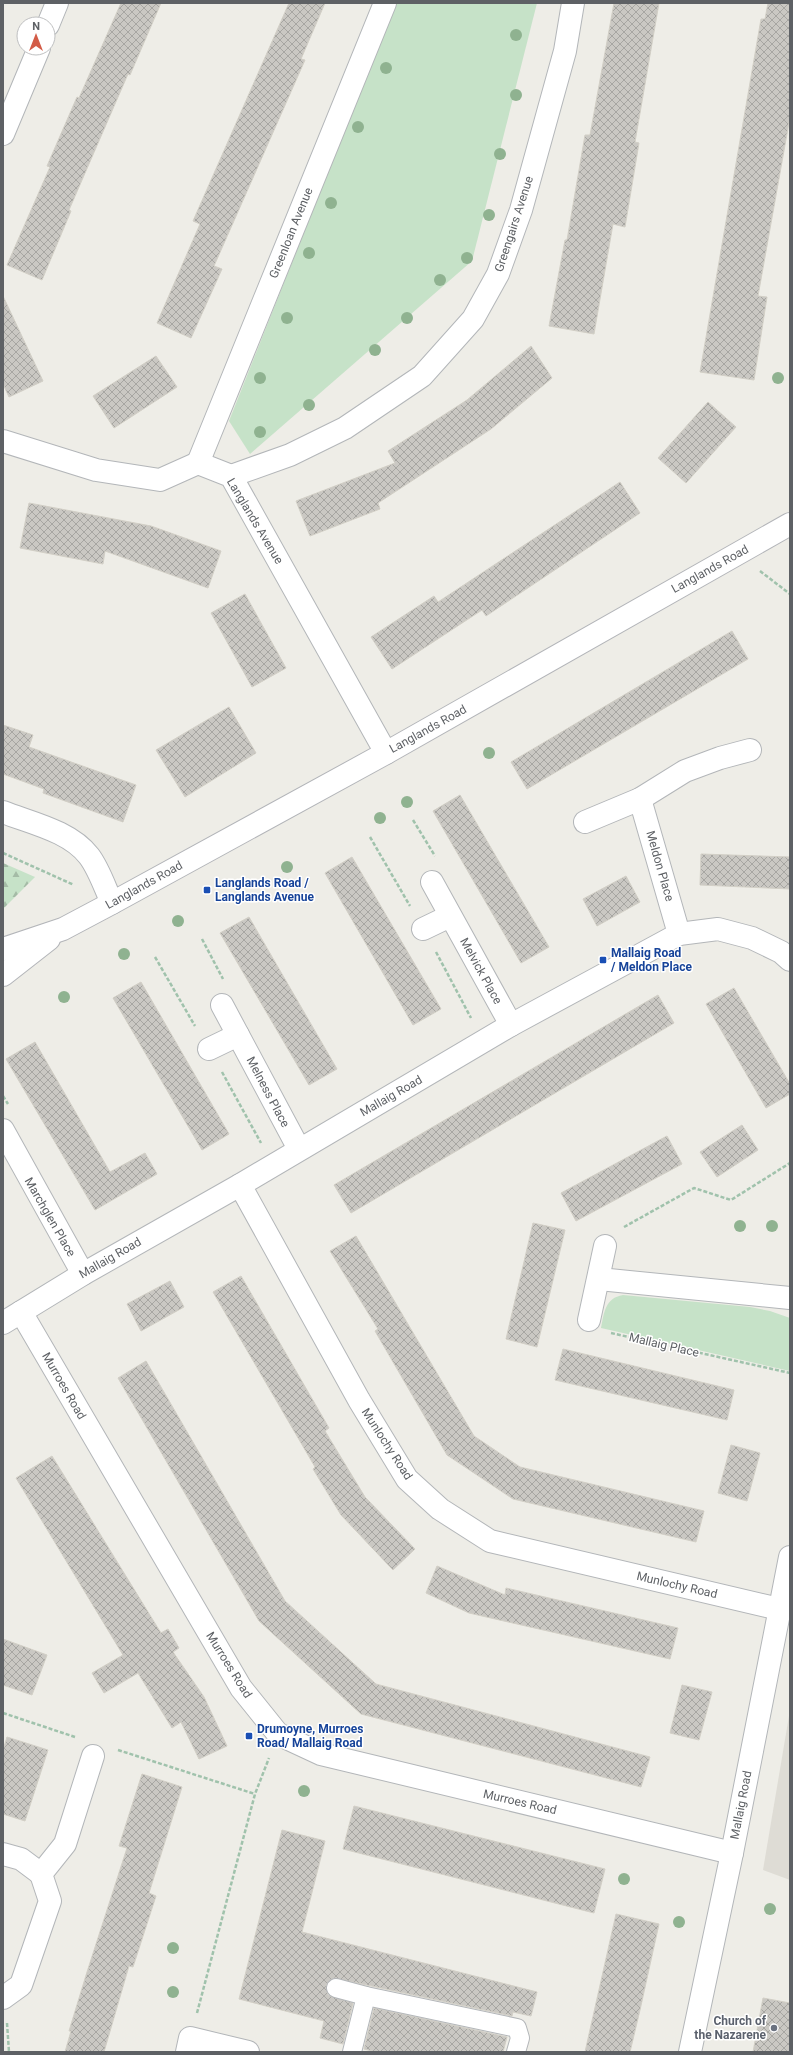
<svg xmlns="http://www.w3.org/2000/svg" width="793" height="2055" font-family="Roboto,sans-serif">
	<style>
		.education { fill: #dedcd5 }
		.green { fill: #c6e2c8 }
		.forest { fill: url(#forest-firs) }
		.building { fill: url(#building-cross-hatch); stroke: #d2cfc6 }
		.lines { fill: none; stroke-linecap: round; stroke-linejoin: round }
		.lane-casing { stroke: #b3b6b9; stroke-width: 20 }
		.street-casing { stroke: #b3b6b9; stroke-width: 24 }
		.secondary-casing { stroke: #b3b5b9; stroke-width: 24 }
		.path { stroke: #a0c2ac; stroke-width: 2.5; stroke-dasharray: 4 2; stroke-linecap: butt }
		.lane { stroke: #fff; stroke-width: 18 }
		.street { stroke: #fff; stroke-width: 22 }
		.secondary { stroke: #fff; stroke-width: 22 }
		.tree { fill: #8fb290 }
		.transit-dot { fill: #1a4fb4; stroke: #fff; stroke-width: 1.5 }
		.worship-dot { fill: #6b7280; stroke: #fff; stroke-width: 1.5 }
		.labels { text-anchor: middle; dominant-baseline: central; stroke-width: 3; stroke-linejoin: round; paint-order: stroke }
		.street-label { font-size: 12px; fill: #5e6165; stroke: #fff }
		.transit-label { font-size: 12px; font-weight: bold; fill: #164399; stroke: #fff; text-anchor: start }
		.worship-label { font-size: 12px; font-weight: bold; fill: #5b616d; stroke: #fff; text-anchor: end }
	</style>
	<defs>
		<pattern id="forest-firs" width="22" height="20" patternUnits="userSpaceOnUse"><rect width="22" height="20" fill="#c6e2c8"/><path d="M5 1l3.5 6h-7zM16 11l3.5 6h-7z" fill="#a4bba6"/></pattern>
		<pattern id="building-cross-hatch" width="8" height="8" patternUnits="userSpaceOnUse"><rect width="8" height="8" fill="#cac8c3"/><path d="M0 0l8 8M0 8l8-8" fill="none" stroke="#a7a6a2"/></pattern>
	</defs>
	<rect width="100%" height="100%" fill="#eeede7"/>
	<polygon class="education" points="790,1710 790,1880 763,1870"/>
	<g class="green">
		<polygon points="395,3 537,3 472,261 250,454 229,421"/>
		<path d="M623 1295 750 1307 770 1311 790 1318V1371L601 1328C604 1313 605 1298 623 1295Z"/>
	</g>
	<polygon class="forest" points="3,863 35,877 3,909"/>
	<g class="building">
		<polygon points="121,3 161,3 130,75 128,74 69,210 71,211 42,280 7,265 50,167 47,166 77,97 79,98"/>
		<polygon points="289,3 325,3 301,59 305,60 214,266 222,269 191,338 157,323 200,224 193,221"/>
		<polygon points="614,3 659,3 635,142 639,143 625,227 613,224 594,334 549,326 565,240 567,240 585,135 590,135"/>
		<polygon points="768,3 790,3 790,117 758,296 767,297 754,380 700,372 761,19 765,19"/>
		<polygon points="3,296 43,381 9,397 3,384"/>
		<polygon points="531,346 552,378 491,429 378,503 380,509 310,536 296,501 395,463 388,451 467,400"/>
		<polygon points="156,356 177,387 114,428 93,396"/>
		<polygon points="708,402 736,427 686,483 658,458"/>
		<polygon points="620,482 640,513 486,616 482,610 392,669 371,637 434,596 438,602"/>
		<polygon points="29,503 151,526 221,551 208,588 105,551 103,564 20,548"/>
		<polygon points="245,594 286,668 252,687 211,613"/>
		<polygon points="732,631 748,659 527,789 511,762"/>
		<polygon points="229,707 256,753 185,797 156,750"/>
		<polygon points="3,725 33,735 29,747 136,785 123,822 43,793 44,789 3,774"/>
		<polygon points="460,795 549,947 521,963 433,811"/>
		<polygon points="701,854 790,857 790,889 700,885"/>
		<polygon points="352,857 441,1009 413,1025 325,873"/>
		<polygon points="626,876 640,902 597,926 583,899"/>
		<polygon points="249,917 337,1069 309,1085 220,933"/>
		<polygon points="141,982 229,1134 202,1150 113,998"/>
		<polygon points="734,988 790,1084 790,1094 766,1108 706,1004"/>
		<polygon points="658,995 674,1023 351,1213 334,1185"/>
		<polygon points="35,1042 110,1172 145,1153 157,1174 95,1210 6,1059"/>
		<polygon points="742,1125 758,1150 717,1177 700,1152"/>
		<polygon points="667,1136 682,1164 576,1221 561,1193"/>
		<polygon points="533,1223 565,1230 537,1347 506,1339"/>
		<polygon points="356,1236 474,1436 520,1467 704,1511 696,1542 513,1499 447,1455 375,1331 378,1329 330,1251"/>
		<polygon points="241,1276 329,1428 325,1431 365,1497 415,1549 393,1570 341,1515 313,1469 315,1467 213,1292"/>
		<polygon points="170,1281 184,1307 141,1331 127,1304"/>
		<polygon points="563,1349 734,1390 727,1420 555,1380"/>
		<polygon points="146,1361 285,1601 376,1684 650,1757 641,1787 361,1714 259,1621 118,1378"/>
		<polygon points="731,1445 760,1453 747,1501 718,1493"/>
		<polygon points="52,1456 161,1633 168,1629 179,1648 173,1652 204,1697 227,1746 199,1759 181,1722 172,1728 138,1673 104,1693 92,1673 123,1655 16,1478"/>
		<polygon points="437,1566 505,1595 506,1588 678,1628 670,1659 469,1613 426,1593"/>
		<polygon points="3,1639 47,1655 32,1695 3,1685"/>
		<polygon points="682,1685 712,1692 699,1740 670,1733"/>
		<polygon points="7,1737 48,1750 25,1821 3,1814 3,1750"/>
		<polygon points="142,1774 182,1787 149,1893 156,1896 133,1967 129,1966 104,2052 65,2052 71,2031 69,2031 87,1972 127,1848 119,1846"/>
		<polygon points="354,1806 605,1869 594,1913 343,1849"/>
		<polygon points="282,1830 325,1841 302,1932 537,1992 531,2016 513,2012 512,2016 334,1978 326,1985 328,1995 353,2003 343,2044 320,2038 324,2021 239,1999"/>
		<polygon points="616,1914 659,1924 640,2010 630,2052 585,2052"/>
		<polygon points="763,1998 790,2003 790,2052 753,2052"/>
		<polygon points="374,2008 507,2037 503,2052 376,2052 364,2049"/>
	</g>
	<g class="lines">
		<g class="lane-casing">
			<g id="lane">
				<polyline points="336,1988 366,1996 517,2028 520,2038 516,2052"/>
				<polyline points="352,2052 366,1996"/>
			</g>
		</g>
		<g class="street-casing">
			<g id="street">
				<polyline points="48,25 57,3"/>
				<polyline points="3,134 39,48"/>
				<polyline points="3,441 96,470 160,480 198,463 231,476 386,753"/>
				<polyline points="198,463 385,3"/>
				<polyline points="231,476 290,455 345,428 422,376 473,319 498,274 521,210 565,51 573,3"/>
				<polyline points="640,799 679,934"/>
				<path d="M3 812C31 823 70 831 89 856 99 869 105 888 112 903"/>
				<polyline points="585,822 640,799 685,771 720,758 750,750"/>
				<polyline points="432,882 511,1025"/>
				<polyline points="423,929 450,916"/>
				<polyline points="222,1005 299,1149"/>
				<polyline points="209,1049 238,1035"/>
				<polyline points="3,1130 83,1274"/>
				<polyline points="240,1185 359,1400 407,1479 440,1509 490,1541 779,1609"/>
				<polyline points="599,1279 790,1298"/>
				<polyline points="21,1312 241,1688 278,1734 321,1754 732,1853"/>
				<polyline points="589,1320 605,1246"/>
				<polyline points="3,1323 83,1274 240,1185 511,1025 679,934 718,929 752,938 781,952 790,960"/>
				<polyline points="3,1854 21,1859 41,1874"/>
				<polyline points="3,1998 21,1985 50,1901 41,1874 65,1844 93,1756"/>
				<polyline points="187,2052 190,2038 248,2052"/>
				<polyline points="690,2052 732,1853 790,1557"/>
			</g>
		</g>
		<g class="secondary-casing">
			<g id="secondary">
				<polyline points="3,949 63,929 112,903 386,753 790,524"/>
				<polyline points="3,975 49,939"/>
			</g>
		</g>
		<g class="path">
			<polyline points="760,571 790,594"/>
			<polyline points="413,820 435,856"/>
			<polyline points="370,837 410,906"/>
			<polyline points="3,853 74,885"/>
			<polyline points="202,939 223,979"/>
			<polyline points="436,952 471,1018"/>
			<polyline points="155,957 195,1026"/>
			<polyline points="222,1072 261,1143"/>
			<polyline points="3,1096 8,1104"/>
			<polyline points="624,1227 694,1188 731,1200 790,1163"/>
			<polyline points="611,1333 790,1373"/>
			<polyline points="3,1713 75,1737"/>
			<polyline points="118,1750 255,1794"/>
			<polyline points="197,2013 255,1794 269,1758"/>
			<polyline points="7,2023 9,2052"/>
		</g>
		<use href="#lane" class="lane"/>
		<use href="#street" class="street"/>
		<use href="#secondary" class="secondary"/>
	</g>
	<g class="tree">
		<circle cx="516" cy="35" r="6"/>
		<circle cx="386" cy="68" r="6"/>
		<circle cx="516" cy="95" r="6"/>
		<circle cx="358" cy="127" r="6"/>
		<circle cx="500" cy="154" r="6"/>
		<circle cx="331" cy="203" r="6"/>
		<circle cx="489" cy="215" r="6"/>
		<circle cx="309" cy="253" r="6"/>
		<circle cx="467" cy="258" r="6"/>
		<circle cx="440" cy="280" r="6"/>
		<circle cx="287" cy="318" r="6"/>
		<circle cx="407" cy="318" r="6"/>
		<circle cx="375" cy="350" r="6"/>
		<circle cx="260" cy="378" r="6"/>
		<circle cx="778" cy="378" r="6"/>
		<circle cx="309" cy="405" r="6"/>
		<circle cx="260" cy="432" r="6"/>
		<circle cx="489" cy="753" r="6"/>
		<circle cx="407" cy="802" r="6"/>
		<circle cx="380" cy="818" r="6"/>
		<circle cx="287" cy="867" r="6"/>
		<circle cx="178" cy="921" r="6"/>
		<circle cx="124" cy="954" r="6"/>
		<circle cx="64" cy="997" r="6"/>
		<circle cx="740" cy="1226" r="6"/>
		<circle cx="772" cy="1226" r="6"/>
		<circle cx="304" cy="1791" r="6"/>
		<circle cx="624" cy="1879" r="6"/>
		<circle cx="770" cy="1909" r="6"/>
		<circle cx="679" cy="1922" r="6"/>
		<circle cx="173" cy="1948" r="6"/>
		<circle cx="173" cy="1992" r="6"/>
	</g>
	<g class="transit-dot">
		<rect x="203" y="886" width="8" height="8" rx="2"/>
		<rect x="599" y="956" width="8" height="8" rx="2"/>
		<rect x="245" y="1732" width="8" height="8" rx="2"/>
	</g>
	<circle class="worship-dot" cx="774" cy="2028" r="4"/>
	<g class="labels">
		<g class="street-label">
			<text transform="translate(514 224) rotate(-72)">Greengairs Avenue</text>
			<text transform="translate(291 233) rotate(-68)">Greenloan Avenue</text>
			<text transform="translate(255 521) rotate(59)">Langlands Avenue</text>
			<text transform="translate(710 569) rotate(-29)">Langlands Road</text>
			<text transform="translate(428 729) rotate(-29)">Langlands Road</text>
			<text transform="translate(660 866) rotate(74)">Meldon Place</text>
			<text transform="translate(144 885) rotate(-29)">Langlands Road</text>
			<text transform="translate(481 971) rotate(61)">Melvick Place</text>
			<text transform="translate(268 1092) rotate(62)">Melness Place</text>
			<text transform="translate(391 1096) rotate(-30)">Mallaig Road</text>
			<text transform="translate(50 1217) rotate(60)">Marchglen Place</text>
			<text transform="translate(110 1258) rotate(-30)">Mallaig Road</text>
			<text transform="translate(664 1345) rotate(13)">Mallaig Place</text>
			<text transform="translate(64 1386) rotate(60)">Murroes Road</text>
			<text transform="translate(387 1444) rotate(57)">Munlochy Road</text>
			<text transform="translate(677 1585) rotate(13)">Munlochy Road</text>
			<text transform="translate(229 1665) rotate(58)">Murroes Road</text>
			<text transform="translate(520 1802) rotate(13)">Murroes Road</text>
			<text transform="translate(741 1805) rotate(-79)">Mallaig Road</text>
		</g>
		<g class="transit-label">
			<text x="215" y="883">Langlands Road /<tspan x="215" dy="14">Langlands Avenue</tspan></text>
			<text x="611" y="953">Mallaig Road<tspan x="611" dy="14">/ Meldon Place</tspan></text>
			<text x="257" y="1729">Drumoyne, Murroes<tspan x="257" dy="14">Road/ Mallaig Road</tspan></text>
		</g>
		<g class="worship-label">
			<text x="766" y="2021">Church of<tspan x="766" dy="14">the Nazarene</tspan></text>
		</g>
	</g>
	<rect width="793" height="2055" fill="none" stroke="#5e6165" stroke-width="8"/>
	<g transform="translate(36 36)"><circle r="19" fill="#ffffff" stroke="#bfc0c1"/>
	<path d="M0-3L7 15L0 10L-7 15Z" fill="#d35c47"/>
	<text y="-6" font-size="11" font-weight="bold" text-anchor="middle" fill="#5e6165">N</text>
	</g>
</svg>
